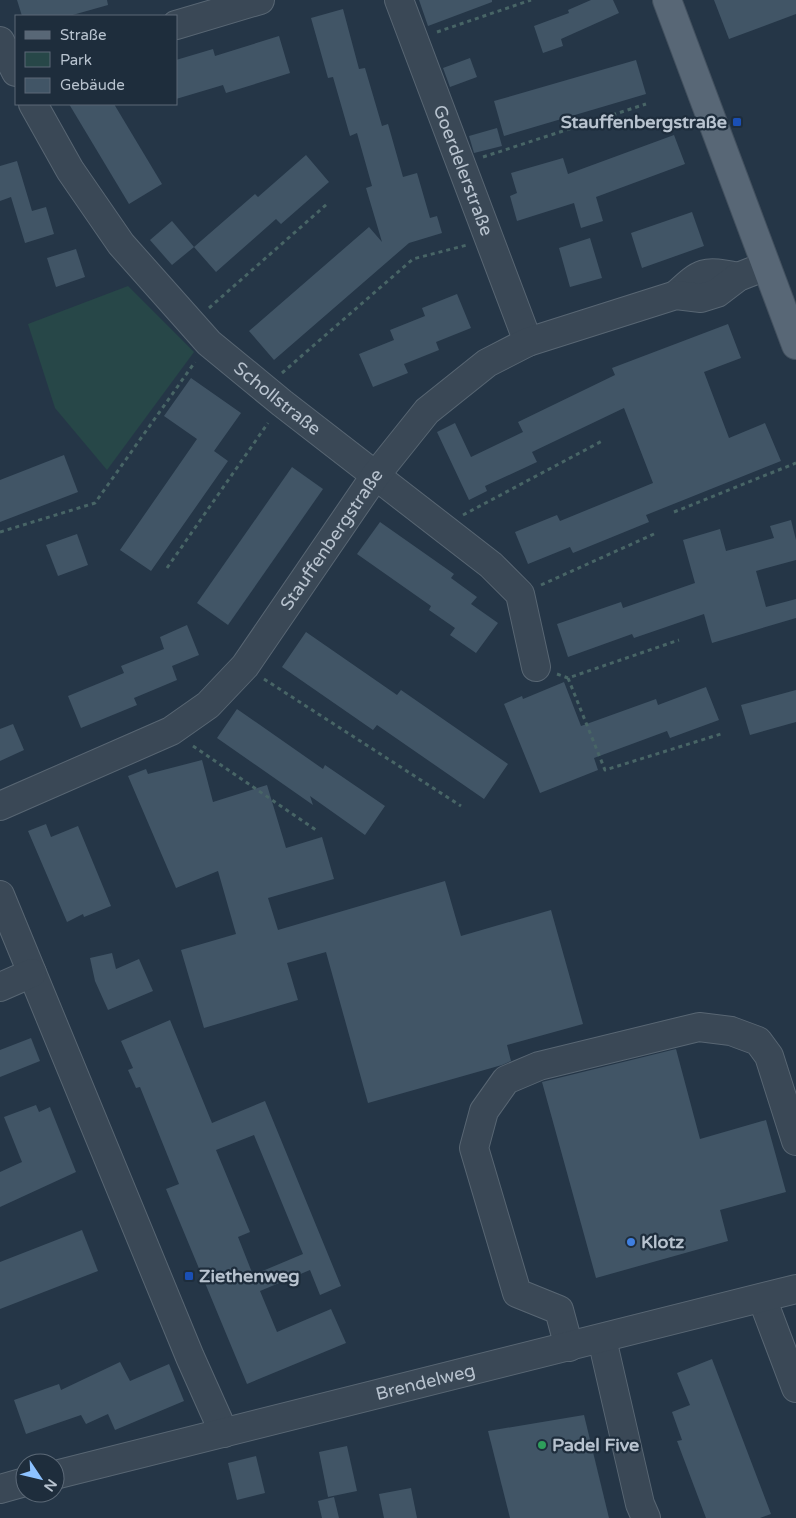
<svg xmlns="http://www.w3.org/2000/svg" width="796" height="1518" font-family="'Varela Round',sans-serif">
	<style>
		.green { fill: #274748 }
		.building { fill: #415566; fill-rule: evenodd }
		.lines { fill: none; stroke-linecap: round; stroke-linejoin: round }
		.minor-casing { stroke: #586673; stroke-width: 30 }
		.major-casing { stroke: #43515f; stroke-width: 30 }
		.path { stroke: #486566; stroke-width: 3; stroke-dasharray: 4 4; stroke-linecap: butt }
		.minor { stroke: #3a4856; stroke-width: 28 }
		.major { stroke: #586776; stroke-width: 28 }
		.transit-dot { fill: #1a4fb4; stroke: #1e2d3c; stroke-width: 2 }
		.shop-dot { fill: #3f7fe0; stroke: #1e2d3c; stroke-width: 2 }
		.leisure-dot { fill: #2e9e5b; stroke: #1e2d3c; stroke-width: 2 }
		.labels { text-anchor: middle; dominant-baseline: central; stroke-width: 4.5; stroke-linejoin: round; paint-order: stroke }
		.poi-label { font-size: 18px; font-weight: bold; fill: #b8c3cf; stroke: #1e2d3c; text-anchor: start }
		.street-label { font-size: 18px; fill: #b8c3cf; stroke: #1e2d3c }
	</style>
	<rect width="100%" height="100%" fill="#253647"/>
	<polygon class="green" points="128,286 194,352 107,470 55,408 28,324"/>
	<g class="building">
		<polygon points="17,0 107,0 108,5 69,16 22,16"/>
		<polygon points="419,0 492,0 492,2 428,26"/>
		<polygon points="591,0 613,0 619,13 561,39 563,46 543,53 534,26 569,13 568,10"/>
		<polygon points="714,0 796,0 796,14 729,39"/>
		<polygon points="343,9 359,69 365,68 382,126 388,124 403,177 417,173 430,218 437,216 442,233 409,243 274,360 249,331 369,227 382,242 366,188 372,186 357,133 350,136 333,77 328,78 311,18"/>
		<polygon points="279,36 290,73 226,93 223,85 176,99 176,60 213,49 215,56"/>
		<polygon points="470,58 477,77 450,87 443,68"/>
		<polygon points="636,60 646,94 504,136 494,101"/>
		<polygon points="69,104 114,104 162,184 129,204"/>
		<polygon points="497,128 502,146 474,153 469,136"/>
		<polygon points="674,135 685,164 596,197 603,221 581,228 574,203 517,221 510,196 517,193 511,173 563,158 568,174"/>
		<polygon points="306,155 329,182 281,224 276,219 216,272 194,247 255,194 258,197"/>
		<polygon points="17,161 32,211 46,207 54,234 25,243 11,197 0,201 0,166"/>
		<polygon points="692,212 704,246 642,268 631,233"/>
		<polygon points="172,221 194,247 172,265 150,240"/>
		<polygon points="590,238 602,278 570,287 559,248"/>
		<polygon points="76,249 85,277 56,287 47,258"/>
		<polygon points="457,294 471,328 436,342 439,350 404,364 408,373 373,387 359,354 394,340 390,330 425,316 422,308"/>
		<polygon points="728,324 741,358 704,372 729,438 765,423 781,461 646,515 649,522 573,553 570,547 528,564 515,532 557,515 560,521 653,483 624,408 532,452 537,462 485,486 487,491 469,500 437,432 455,423 471,457 523,432 518,422 615,375 612,368"/>
		<polygon points="191,378 241,413 214,451 228,461 151,571 120,550 197,439 164,416"/>
		<polygon points="64,455 78,492 0,522 0,480"/>
		<polygon points="292,467 323,489 228,625 197,603"/>
		<polygon points="791,520 796,540 796,560 756,571 766,607 796,599 796,618 712,643 704,614 634,638 632,634 568,657 557,624 621,602 623,608 695,583 683,540 720,529 726,551 774,538 770,526"/>
		<polygon points="380,522 454,574 451,578 477,597 471,604 498,623 476,653 450,635 455,628 429,610 431,606 357,554"/>
		<polygon points="77,534 88,565 58,576 46,545"/>
		<polygon points="187,625 199,655 172,666 177,680 134,698 137,705 81,728 68,696 124,673 121,666 164,649 160,637"/>
		<polygon points="306,632 397,695 401,690 508,764 484,799 377,725 373,730 282,667"/>
		<polygon points="564,682 581,726 656,699 658,705 706,687 719,720 670,738 667,731 594,758 598,770 540,793 504,704 522,696 523,699"/>
		<polygon points="796,690 796,722 750,735 741,705"/>
		<polygon points="237,709 323,769 325,765 385,806 365,835 310,796 313,805 217,738"/>
		<polygon points="13,724 24,750 0,761 0,729"/>
		<polygon points="202,760 213,802 267,785 286,848 322,837 334,879 268,898 278,930 445,881 461,936 551,910 583,1024 507,1045 511,1061 502,1065 368,1103 326,952 287,963 298,1000 204,1028 181,950 236,934 218,871 176,888 128,776 146,769 148,774"/>
		<polygon points="46,824 51,837 78,826 111,906 84,917 83,914 67,922 28,831"/>
		<polygon points="112,953 116,969 139,959 153,991 108,1010 95,981 90,958"/>
		<path d="M170 1020 212 1123 265 1101 341 1286 320 1295 310 1270 260 1291 277 1332 331 1309 346 1343 247 1384 166 1189 179 1184 140 1087 136 1088 128 1070 133 1068 121 1041ZM254 1135 303 1254 253 1275 238 1237 250 1232 216 1150Z"/>
		<polygon points="31,1038 40,1061 0,1077 0,1050"/>
		<polygon points="676,1049 700,1139 766,1120 786,1192 720,1210 728,1241 596,1278 542,1082"/>
		<polygon points="36,1105 39,1112 50,1107 76,1172 0,1207 0,1172 22,1162 4,1117"/>
		<polygon points="82,1230 98,1271 0,1309 0,1262"/>
		<polygon points="712,1359 771,1514 760,1518 706,1518 677,1441 682,1440 672,1412 690,1405 677,1373"/>
		<polygon points="120,1362 130,1381 169,1364 184,1401 115,1430 108,1414 86,1424 81,1415 26,1434 14,1400 59,1384 61,1390"/>
		<polygon points="584,1415 609,1518 510,1518 488,1431"/>
		<polygon points="347,1446 357,1491 328,1497 319,1452"/>
		<polygon points="256,1456 265,1493 237,1500 228,1463"/>
		<polygon points="411,1488 417,1518 384,1518 379,1494"/>
		<polygon points="334,1497 339,1518 322,1518 318,1501"/>
	</g>
	<g class="lines">
		<g class="minor-casing">
			<g id="minor">
				<path id="s1" d="M399 0 528 342"/>
				<polyline points="176,25 260,0"/>
				<polyline points="0,41 16,72"/>
				<path id="s2" d="M33 104 70 170 121 244 209 343 282 403 491 565 520 594 536 667"/>
				<path d="M676 295C702 271 703 270 738 277"/>
				<path id="s3" d="M0 806 171 731 208 705 245 666 375 476 427 411 487 363 528 342 676 295 701 298 717 293 738 277 766 266"/>
				<polyline points="0,895 190,1357 224,1433"/>
				<polyline points="0,987 32,973"/>
				<polyline points="762,1298 796,1388"/>
				<polyline points="602,1339 640,1504 646,1518"/>
				<polyline points="569,1347 559,1310 517,1293 474,1148 484,1111 506,1080 539,1066 699,1027 731,1031 758,1041 769,1056 796,1141"/>
				<path id="s4" d="M55 1475 796 1289"/>
				<polyline points="0,1489 25,1482"/>
			</g>
		</g>
		<g class="major-casing">
			<polyline id="major" points="667,0 796,345"/>
		</g>
		<g class="path">
			<polyline points="437,32 531,0"/>
			<polyline points="483,157 646,104"/>
			<polyline points="209,308 327,204"/>
			<polyline points="282,373 413,259 467,245"/>
			<polyline points="674,512 796,463"/>
			<polyline points="463,515 602,441"/>
			<polyline points="0,532 95,503 195,362"/>
			<polyline points="167,568 268,423"/>
			<polyline points="541,585 654,534"/>
			<polyline points="557,674 568,678 679,640"/>
			<polyline points="568,678 605,770 721,734"/>
			<polyline points="264,679 461,806"/>
			<polyline points="193,746 316,830"/>
		</g>
		<use href="#minor" class="minor"/>
		<use href="#major" class="major"/>
	</g>
	<g class="transit-dot">
		<rect x="732" y="117" width="10" height="10" rx="2.5"/>
		<rect x="184" y="1271" width="10" height="10" rx="2.5"/>
	</g>
	<circle class="shop-dot" cx="631" cy="1242" r="5"/>
	<circle class="leisure-dot" cx="542" cy="1445" r="5"/>
	<g class="labels">
		<g class="poi-label">
			<text x="727" y="122" text-anchor="end">Stauffenbergstraße</text>
			<text x="641" y="1242">Klotz</text>
			<text x="199" y="1276">Ziethenweg</text>
			<text x="552" y="1445">Padel Five</text>
		</g>
		<g class="street-label">
			<text stroke="none"><textPath href="#s1" startOffset="182">Goerdelerstraße</textPath></text>
			<text stroke="none"><textPath href="#s2" startOffset="386">Schollstraße</textPath></text>
			<text stroke="none"><textPath href="#s3" startOffset="439">Stauffenbergstraße</textPath></text>
			<text stroke="none"><textPath href="#s4" startOffset="382">Brendelweg</textPath></text>
		</g>
	</g>
	<rect x="15" y="15" width="162" height="90" fill="#1e2d3c" stroke="#5c6977"/>
	<rect x="25" y="31" width="25" height="8" fill="#586776" stroke="#5c6977"/>
	<text x="60" y="40" font-size="15" fill="#b8c3cf">Straße</text>
	<rect x="25" y="52" width="25" height="15" fill="#274748" stroke="#5c6977"/>
	<text x="60" y="65" font-size="15" fill="#b8c3cf">Park</text>
	<rect x="25" y="78" width="25" height="15" fill="#415566" stroke="#5c6977"/>
	<text x="60" y="90" font-size="15" fill="#b8c3cf">Gebäude</text>
	<g transform="translate(40 1478) rotate(125)"><circle r="24" fill="#1e2d3c" stroke="#5c6977"/>
	<path d="M0-4L9 19L0 12L-9 19Z" fill="#8dc2ff"/>
	<text y="-8" font-size="14" font-weight="bold" text-anchor="middle" fill="#b8c3cf">N</text>
	</g>
</svg>
